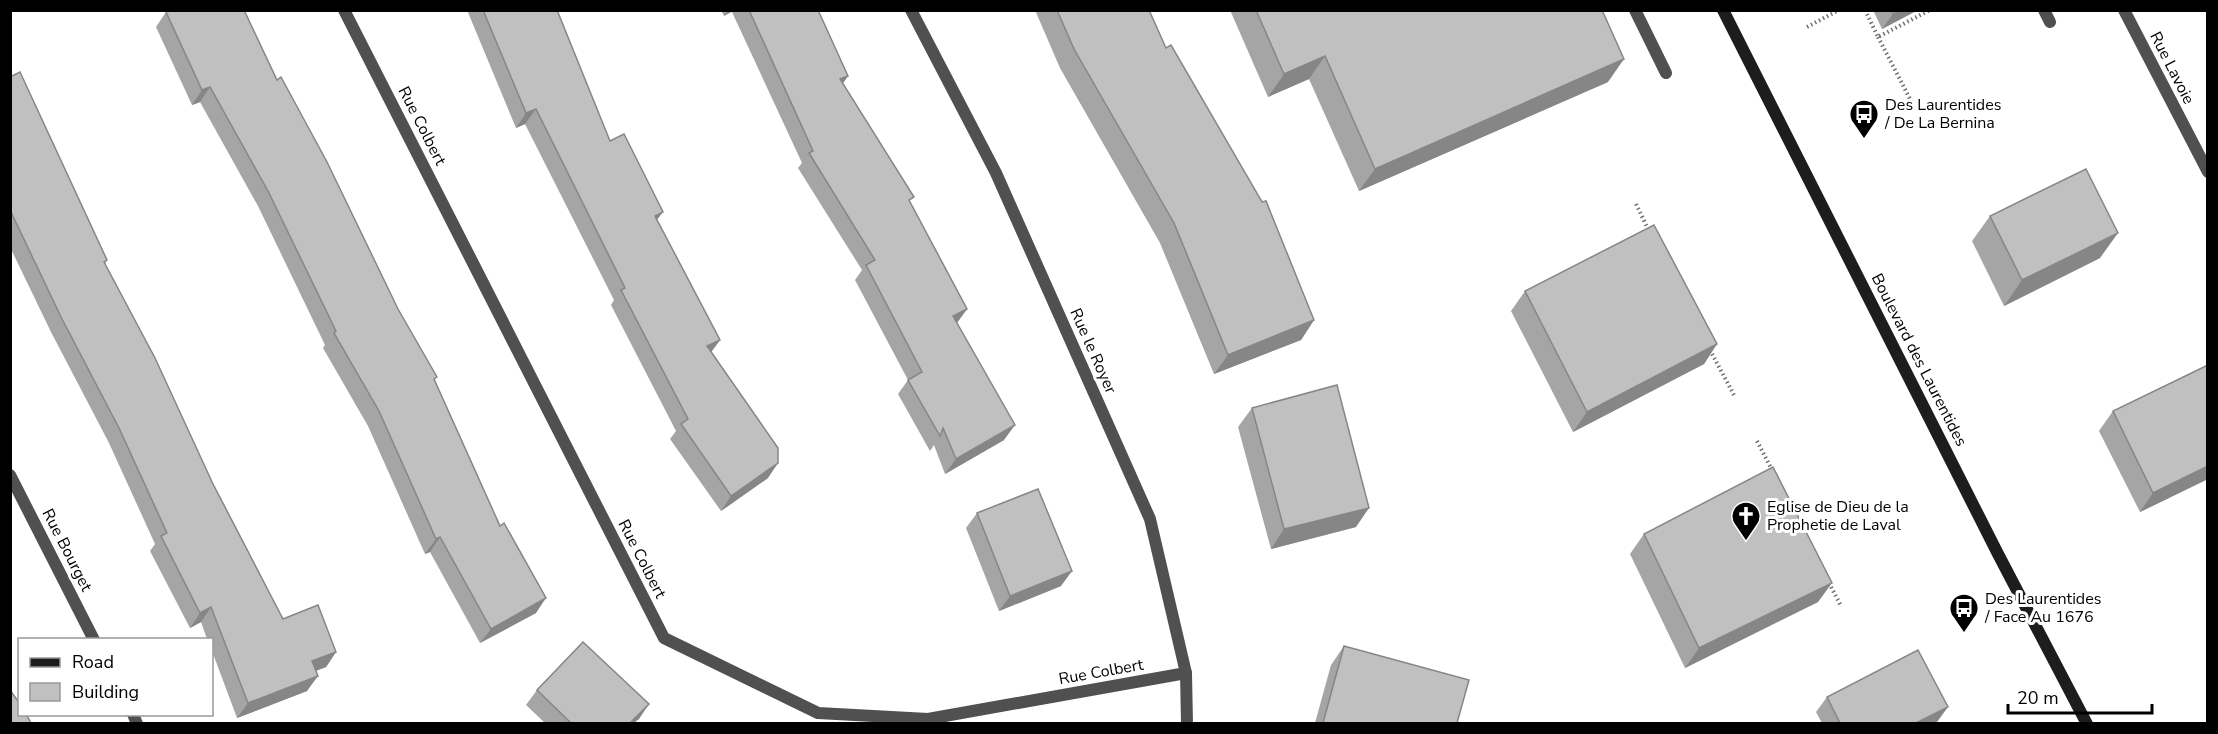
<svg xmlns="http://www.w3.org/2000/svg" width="2218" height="734" font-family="'Nunito Sans',sans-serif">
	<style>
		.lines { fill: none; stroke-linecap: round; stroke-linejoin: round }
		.path { stroke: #727272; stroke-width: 4; stroke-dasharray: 1.5 3; stroke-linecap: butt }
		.lane { stroke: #505050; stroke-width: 12 }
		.street { stroke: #505050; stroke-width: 12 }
		.secondary { stroke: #1d1d1d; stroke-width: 12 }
		.wall { fill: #a5a5a5 }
		.shaded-wall { fill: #868686 }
		.building { fill: #c0c0c0; stroke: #868686; stroke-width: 1.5 }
		.labels { text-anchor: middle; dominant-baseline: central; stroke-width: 6; stroke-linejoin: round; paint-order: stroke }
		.street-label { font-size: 16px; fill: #000; stroke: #fff }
		.poi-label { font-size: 16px; fill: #000; stroke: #fff; text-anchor: start }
	</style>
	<rect width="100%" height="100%" fill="#fff"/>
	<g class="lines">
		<g class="path">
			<polyline points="1865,10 1878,37 1930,10"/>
			<polyline points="1807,27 1839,10"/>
			<polyline points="1878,37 1910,99"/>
			<polyline points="1636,204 1649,231"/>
			<polyline points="1710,350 1735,397"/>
			<polyline points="1757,441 1773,472"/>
			<polyline points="1829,583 1841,606"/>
		</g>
		<g class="lane">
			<polyline points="1635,10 1666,73"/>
			<polyline points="2044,10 2050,22"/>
		</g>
		<g class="street">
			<polyline points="344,10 664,638 818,713 928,719 1186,673"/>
			<polyline points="911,10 996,173 1150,519 1186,673 1187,724"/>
			<polyline points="2124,10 2208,172"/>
			<polyline points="10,475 94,640"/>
			<polyline points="133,714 137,724"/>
		</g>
		<polyline class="secondary" points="1723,10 1997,552 2087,724"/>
	</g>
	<g class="wall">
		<polygon points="467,10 557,10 610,141 657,220 720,340 711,352 768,478 721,511 670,439 676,431 611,305 614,300 525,124 516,128"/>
		<polygon points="721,10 818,10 848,76 843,83 910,202 967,309 957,323 1004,440 945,474 934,445 930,451 898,394 908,380 855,280 862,270 798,168 802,163 732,12 724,16"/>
		<polygon points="1035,10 1149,10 1166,48 1314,320 1301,340 1214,374 1160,243 1060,68"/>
		<polygon points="1230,10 1602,10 1608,82 1359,191 1309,79 1268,97"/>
		<polygon points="1873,10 1918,10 1882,29"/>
		<polygon points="166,12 277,80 398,309 435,381 536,613 480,643 430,552 425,554 368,426 323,348 325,345 258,206 200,102 192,105 156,27"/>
		<polygon points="10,77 107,260 105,264 213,484 283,619 336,652 326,667 316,671 307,691 237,718 212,651 212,639 207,639 201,622 190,628 150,551 155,544 109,443 51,332 10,247"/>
		<polygon points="1990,216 2100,258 2004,306 1972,241"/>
		<polygon points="1525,291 1717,344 1704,364 1573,432 1511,311"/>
		<polygon points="2208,365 2208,479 2140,512 2099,431 2113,411"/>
		<polygon points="1252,408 1356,527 1271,549 1238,427"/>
		<polygon points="977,513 1061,586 999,611 966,528"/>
		<polygon points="1644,534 1818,602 1685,668 1630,554"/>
		<polygon points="1344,646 1457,723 1315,723 1331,665"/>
		<polygon points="537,690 649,704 634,723 545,723 526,705"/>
		<polygon points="1827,697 1937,722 1934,723 1822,723 1816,712"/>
	</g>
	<g class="shaded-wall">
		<polygon points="728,10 733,10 724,16"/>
		<polygon points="1899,10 1918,10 1882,29 1893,14"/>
		<polygon points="1325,56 1309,79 1268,97 1284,74"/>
		<polygon points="1624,59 1608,82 1359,191 1375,169"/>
		<polygon points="848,76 838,90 840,79"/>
		<polygon points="210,87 200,102 192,105 202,90"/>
		<polygon points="536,109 525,124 516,128 526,113"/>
		<polygon points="663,212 652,226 655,216"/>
		<polygon points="2118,233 2100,258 2004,306 2022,280"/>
		<polygon points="967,309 956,324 953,316"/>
		<polygon points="1314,320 1301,340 1214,374 1228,355"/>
		<polygon points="720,340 709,355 707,346"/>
		<polygon points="1717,344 1704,364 1573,432 1587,412"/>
		<polygon points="1015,425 1004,440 945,474 956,459"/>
		<polygon points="778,463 768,478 721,511 731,496"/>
		<polygon points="2208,466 2208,479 2140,512 2153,493"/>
		<polygon points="1369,508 1356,527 1271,549 1284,529"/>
		<polygon points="440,537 430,552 425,554 436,539"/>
		<polygon points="1072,571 1061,586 999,611 1010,596"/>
		<polygon points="1832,583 1818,602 1685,668 1699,648"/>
		<polygon points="546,598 536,613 480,643 491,629"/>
		<polygon points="211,607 201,622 190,628 200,613"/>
		<polygon points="336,652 326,667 301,676 312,661"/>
		<polygon points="318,676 307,691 237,718 248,703"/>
		<polygon points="649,704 639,719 634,723 630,723"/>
		<polygon points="1948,707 1937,722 1934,723 1916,723"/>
	</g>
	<g class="building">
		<polygon points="170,10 244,10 277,80 281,77 327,162 398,309 437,377 434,379 500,526 504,523 546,598 491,629 440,537 436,539 379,411 334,333 336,331 268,191 210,87 202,90 166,12"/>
		<polygon points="483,10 557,10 610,141 624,134 663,212 655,216 720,340 707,346 778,448 778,463 731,496 681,424 688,419 621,290 625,288 536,109 526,113"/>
		<polygon points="749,10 818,10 848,76 840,79 914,197 909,200 967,309 953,316 1015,425 956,459 943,428 940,436 908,380 922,372 866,265 875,260 809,153 813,151"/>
		<polygon points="1057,10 1149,10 1166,48 1171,45 1262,202 1266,201 1314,320 1228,355 1174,223 1074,49"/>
		<polygon points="1256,10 1602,10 1624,59 1375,169 1325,56 1284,74"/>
		<polygon points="1891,10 1899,10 1893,14"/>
		<polygon points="20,72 107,260 104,262 155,358 213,484 283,619 318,605 336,652 312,661 318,676 248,703 211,607 200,613 161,536 167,533 119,428 61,317 10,210 10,77"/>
		<polygon points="2086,169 2118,233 2022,280 1990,216"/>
		<polygon points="1654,225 1717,344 1587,412 1525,291"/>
		<polygon points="2208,365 2208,466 2153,493 2113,411"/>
		<polygon points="1337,385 1369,508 1284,529 1252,408"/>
		<polygon points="1773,467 1832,583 1699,648 1644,534"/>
		<polygon points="1038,489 1072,571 1010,596 977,513"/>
		<polygon points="583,642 649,704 630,723 571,723 537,690"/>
		<polygon points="1344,646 1469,680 1457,723 1323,723"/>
		<polygon points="1918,650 1948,707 1916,723 1840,723 1827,697"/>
		<polygon points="10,690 20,704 20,714 26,714 31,723 10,723"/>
	</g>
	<defs>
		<g id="bus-pin" transform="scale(1.5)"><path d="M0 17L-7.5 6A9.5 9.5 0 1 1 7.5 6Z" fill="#000" stroke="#fff"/><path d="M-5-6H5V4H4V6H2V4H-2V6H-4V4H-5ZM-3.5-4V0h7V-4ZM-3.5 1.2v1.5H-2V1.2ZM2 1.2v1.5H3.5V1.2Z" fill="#fff"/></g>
		<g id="church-pin" transform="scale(1.5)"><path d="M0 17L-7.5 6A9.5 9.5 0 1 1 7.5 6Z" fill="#000" stroke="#fff"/><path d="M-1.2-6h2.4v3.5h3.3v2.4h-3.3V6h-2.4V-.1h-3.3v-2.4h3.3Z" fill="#fff"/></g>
	</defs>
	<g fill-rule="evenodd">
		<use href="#bus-pin" x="1864" y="114"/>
		<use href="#church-pin" x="1746" y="516"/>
		<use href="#bus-pin" x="1964" y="608"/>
	</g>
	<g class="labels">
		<g class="street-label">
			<text transform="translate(2172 68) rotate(63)">Rue Lavoie</text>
			<text transform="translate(422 126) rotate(63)">Rue Colbert</text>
			<text transform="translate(1093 351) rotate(66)">Rue le Royer</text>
			<text transform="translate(1919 360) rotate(63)">Boulevard des Laurentides</text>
			<text transform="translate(67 550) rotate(63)">Rue Bourget</text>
			<text transform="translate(642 559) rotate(63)">Rue Colbert</text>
			<text transform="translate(1101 672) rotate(-10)">Rue Colbert</text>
		</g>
		<g class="poi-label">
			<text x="1885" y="105">Des Laurentides<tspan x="1885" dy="18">/ De La Bernina</tspan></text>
			<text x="1767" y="507">Eglise de Dieu de la<tspan x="1767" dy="18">Prophetie de Laval</tspan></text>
			<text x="1985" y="599">Des Laurentides<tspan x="1985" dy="18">/ Face Au 1676</tspan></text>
		</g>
	</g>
	<rect width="2218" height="734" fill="none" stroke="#000000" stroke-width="24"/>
	<rect x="18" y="638" width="195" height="78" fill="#ffffff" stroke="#999999" stroke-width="1.5"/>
	<rect x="30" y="658" width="30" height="9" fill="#1d1d1d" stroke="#999999" stroke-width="1.5"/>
	<text x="72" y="668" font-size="18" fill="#000000">Road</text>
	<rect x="30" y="683" width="30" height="18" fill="#c0c0c0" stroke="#999999" stroke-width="1.5"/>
	<text x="72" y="698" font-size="18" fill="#000000">Building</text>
	<path d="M2008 704v9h144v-9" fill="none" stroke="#000000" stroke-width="3"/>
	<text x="2017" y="704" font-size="18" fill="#000000" stroke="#ffffff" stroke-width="4.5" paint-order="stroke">20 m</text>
</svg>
